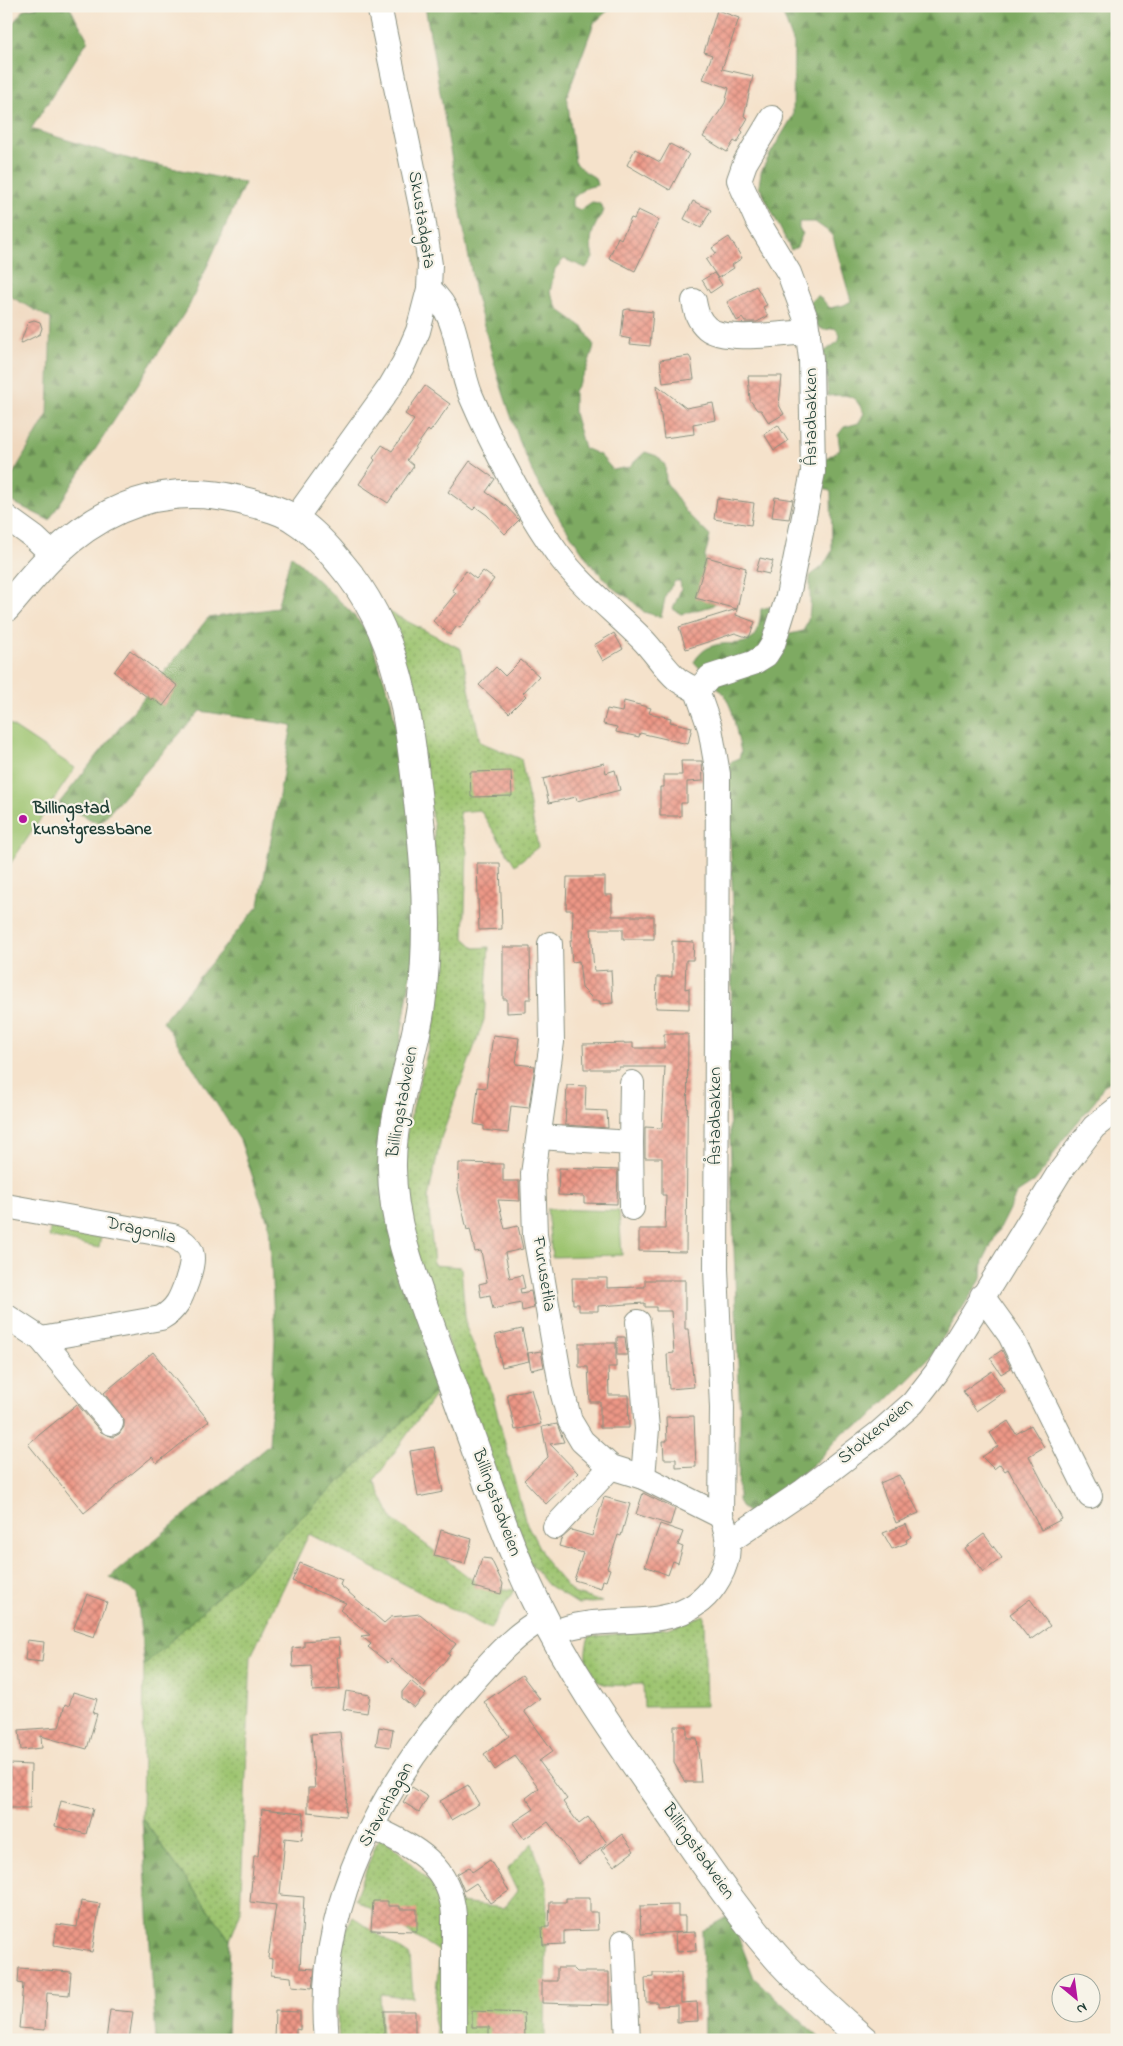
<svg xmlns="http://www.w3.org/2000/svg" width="1123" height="2046" font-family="'Indie Flower',sans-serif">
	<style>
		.built { fill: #efd6bb }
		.grass { fill: url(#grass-dots); stroke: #5e8052 }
		.forest { fill: url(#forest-firs); stroke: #4e744b }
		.park { fill: #9dc46f; stroke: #5e8052 }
		.building { fill: url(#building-cross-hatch) }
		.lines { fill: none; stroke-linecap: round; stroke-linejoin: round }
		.minor-casing { stroke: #8a9080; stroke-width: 26 }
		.major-casing { stroke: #8a9080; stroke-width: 30 }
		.minor { stroke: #fff; stroke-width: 24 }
		.major { stroke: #fff; stroke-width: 28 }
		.poi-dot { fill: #b5179e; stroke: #f7f3e8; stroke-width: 2 }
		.labels { text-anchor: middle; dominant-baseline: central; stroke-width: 4.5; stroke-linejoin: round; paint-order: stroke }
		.street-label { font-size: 18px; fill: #1f3d34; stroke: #f7f3e8 }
		.poi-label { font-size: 18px; font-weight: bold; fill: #1f3d34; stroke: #f7f3e8; text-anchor: start }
	</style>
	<defs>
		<pattern id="grass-dots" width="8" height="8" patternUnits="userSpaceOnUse" patternTransform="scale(1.25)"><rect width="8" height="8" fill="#9dc46f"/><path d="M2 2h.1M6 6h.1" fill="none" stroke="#7fa05c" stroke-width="1.8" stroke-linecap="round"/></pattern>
		<pattern id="forest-firs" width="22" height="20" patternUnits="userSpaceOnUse" patternTransform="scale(1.25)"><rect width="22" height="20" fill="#7eaa62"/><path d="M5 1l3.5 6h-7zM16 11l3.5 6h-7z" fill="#678c52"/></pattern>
		<pattern id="building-cross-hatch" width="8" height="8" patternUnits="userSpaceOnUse" patternTransform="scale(1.25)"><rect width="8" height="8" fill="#ed9786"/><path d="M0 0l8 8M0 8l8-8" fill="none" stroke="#bf7c6e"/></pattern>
	</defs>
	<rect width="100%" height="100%" fill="#f7f3e8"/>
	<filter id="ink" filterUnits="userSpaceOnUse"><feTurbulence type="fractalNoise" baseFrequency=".02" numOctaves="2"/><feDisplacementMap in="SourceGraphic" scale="10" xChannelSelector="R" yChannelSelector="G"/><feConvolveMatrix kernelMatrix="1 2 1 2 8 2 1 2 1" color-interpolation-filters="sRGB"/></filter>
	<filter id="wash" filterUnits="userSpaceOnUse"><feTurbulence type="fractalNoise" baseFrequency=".0096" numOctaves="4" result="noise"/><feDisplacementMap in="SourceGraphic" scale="20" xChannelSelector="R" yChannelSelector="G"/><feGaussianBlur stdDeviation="1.12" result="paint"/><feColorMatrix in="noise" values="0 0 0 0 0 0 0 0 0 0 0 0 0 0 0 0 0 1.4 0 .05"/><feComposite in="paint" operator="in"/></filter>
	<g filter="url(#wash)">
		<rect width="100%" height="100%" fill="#f5e2cb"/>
		<polygon class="built" points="6,294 51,319 48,414 6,486"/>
		<g class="grass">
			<polygon points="387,611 461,649 480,742 521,759 538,847 515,865 480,810 459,812 467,852 464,938 475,948 489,947 484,1020 441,1138 428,1198 434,1265 461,1267 466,1327 490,1386 525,1520 547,1563 573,1593 602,1602 578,1604 548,1585 527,1559 420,1264 404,1199 406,1136 435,1021 434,826"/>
			<polygon points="443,1384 374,1481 393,1520 482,1587 514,1590 490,1629 309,1534 251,1656 240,1914 230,1940 142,1818 144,1666"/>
			<path d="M704 1615 706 1706 644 1707 643 1684C632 1684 614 1687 604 1684 584 1678 583 1653 589 1637L669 1628Z"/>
			<polygon points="380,1834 451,1902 504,1908 517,1891 507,1870 532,1843 547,1886 545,2040 438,2040 433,2019 440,1952 355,1899"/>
			<polygon points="353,1917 410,1956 413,1998 380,1994 382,2040 339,2040 337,2013 339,1939"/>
		</g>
		<g class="forest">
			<polygon points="40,6 69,6 88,40 31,129 133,160 245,183 189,306 49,520 6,499 6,486 48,414 51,319 6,294 6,30 25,9"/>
			<path d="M425 6H613L594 23 567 96 575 162 584 171 594 177 598 185 585 188 572 199V206L580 210 592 202 599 203 604 210C593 229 588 236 593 258L586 268 564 259 555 269 550 292 559 310 584 328 594 346 586 371 574 391V413L584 448 600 455 613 470 629 467 645 452 657 456 665 465 666 482 686 512 710 536 705 556V575L723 596 712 606 681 614 673 609 681 589 680 581H675L666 594 661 617 644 612 628 597 614 589 590 563 562 522 535 478 519 440 499 380 475 293Z"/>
			<path d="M780 6H1117V1078L1104 1085 1096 1100 1061 1142 1047 1166 1034 1182 1017 1193 983 1261 982 1278 929 1359 866 1422 843 1432 815 1463 758 1510 749 1513 741 1507 738 1500 740 1419 728 1078 734 928 727 767 731 762 739 758 741 752 732 711 725 695 694 662C718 622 758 670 761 609L769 607 776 613 786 635 803 631C814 612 809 596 810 576L823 566 832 551 831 492 823 487 808 482V476L826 458 840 450 838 435 844 427 859 423 864 413C854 394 849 394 828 396L824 352 839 341 840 335 835 328 824 330 817 326 810 302 818 295 830 308 844 305 851 301 832 234 815 222H799V229L803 233 797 247 791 250 759 186 761 172 769 156 793 116 794 44Z"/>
			<polygon points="291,555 349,610 368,632 391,701 411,811 416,942 386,1130 443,1384 144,1666 137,1593 110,1577 269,1445 275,1339 269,1225 240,1140 163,1021 259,905 292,725 200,711 99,824 59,803 208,618 277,608"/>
			<polygon points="142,1818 230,1940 227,2040 156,2040"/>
			<polygon points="730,1915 754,1978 822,2040 704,2040 702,1931"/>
		</g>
		<g class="park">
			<polygon points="6,722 75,768 6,870"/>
			<polygon points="547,1209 619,1211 622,1255 552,1257"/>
			<polygon points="50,1228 101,1236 99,1248 49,1237"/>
		</g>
		<g id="blocks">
			<g class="building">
				<polygon points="717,10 739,18 722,69 753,76 744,116 748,118 741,130 743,132 737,143 734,141 727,152 703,137 725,103 729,88 703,79 712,55 704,52"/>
				<polygon points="670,144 689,154 670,190 627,165 635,149 660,162"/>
				<polygon points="693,201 711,210 701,228 684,219"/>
				<polygon points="638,210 659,220 635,271 609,258 618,237 621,239 631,218 634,219"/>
				<polygon points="729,237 742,258 732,265 734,268 718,278 706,260 716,253 712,248"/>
				<polygon points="714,273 722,285 710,293 702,280"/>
				<polygon points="756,286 767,305 763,307 768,316 757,322 745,322 742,318 737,321 727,302"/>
				<polygon points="628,309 653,312 650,346 630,344 631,339 621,337 624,310"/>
				<polygon points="34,320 40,322 42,328 40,334 20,344 28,322"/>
				<polygon points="689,356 691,359 694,379 663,383 660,360"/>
				<polygon points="748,376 782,376 779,405 784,414 769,423 761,410 757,410 750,400"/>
				<polygon points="657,385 686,408 713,403 716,420 693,424 694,434 664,438"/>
				<polygon points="425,386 450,404 430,432 428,430 407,460 414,466 388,503 359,484 375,460 373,458 382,445 392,451 414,420 405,414"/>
				<polygon points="778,425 788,441 774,450 764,434"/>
				<polygon points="470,461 495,479 486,492 506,506 519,520 505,534 487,515 476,507 473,510 448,492"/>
				<polygon points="775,497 793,500 789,519 772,517"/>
				<polygon points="717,498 754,503 751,525 714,519"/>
				<polygon points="707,557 746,568 737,609 695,598"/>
				<polygon points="760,558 773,561 769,574 756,571"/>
				<polygon points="466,571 476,579 483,571 494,579 479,600 481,601 460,628 457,626 450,635 433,621 456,593 452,590"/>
				<polygon points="737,609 736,615 755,622 749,638 735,633 686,649 679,627"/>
				<polygon points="614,633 623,649 603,661 594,645"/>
				<polygon points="130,650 178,686 163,706 152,698 151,700 114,672"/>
				<polygon points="521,660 539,676 523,693 526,696 509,713 479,685 496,667 505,676"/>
				<polygon points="624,701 651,708 649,713 671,718 670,722 692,727 688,744 640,733 639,737 616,732 617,727 603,724 607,709 622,712"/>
				<polygon points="681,761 702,761 703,781 687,782 687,803 681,803 681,816 660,816 660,787 664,787 664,775 682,775"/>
				<polygon points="604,763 606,773 615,770 620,790 577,801 576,797 549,803 543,779"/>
				<polygon points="511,771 512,796 471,797 470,772"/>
				<polygon points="477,863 500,863 502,929 479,930"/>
				<polygon points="567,877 605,877 605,895 612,895 612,916 654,916 654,939 623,939 623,929 591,929 594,971 611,970 613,1003 600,1004 600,1001 592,1001 591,997 582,988 579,961 572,962 570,940 572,940 573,910 566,910"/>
				<polygon points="672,941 694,942 693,960 686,960 685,989 689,988 689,1009 656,1008 657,977 672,977"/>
				<polygon points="503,947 530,947 531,999 526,999 526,1012 507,1013 507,999 503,999"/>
				<polygon points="664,1034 688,1034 686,1252 639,1251 639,1229 665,1229 666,1195 662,1195 662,1158 645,1158 645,1127 662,1128 665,1067 619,1067 619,1069 584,1069 583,1044 633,1043 633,1048 664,1048"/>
				<polygon points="493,1035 519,1038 516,1064 535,1066 529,1108 511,1106 508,1133 484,1130 484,1126 474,1124 478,1087 486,1088"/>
				<polygon points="567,1085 586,1086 585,1110 607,1111 608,1128 565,1125"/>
				<polygon points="459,1163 503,1164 503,1181 519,1181 520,1201 498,1200 505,1229 518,1226 523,1249 505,1253 510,1278 522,1275 525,1288 520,1289 521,1293 531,1291 534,1308 522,1311 521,1303 493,1309 490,1295 481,1297 479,1284 487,1282 481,1251 475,1252 470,1229 467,1230 458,1190"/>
				<polygon points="559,1168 618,1170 617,1204 584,1203 584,1196 558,1195"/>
				<polygon points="572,1278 607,1278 607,1288 642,1287 645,1287 645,1280 685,1280 685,1329 688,1329 694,1387 669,1389 667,1354 674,1353 671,1311 656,1311 656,1307 645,1307 645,1303 598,1306 598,1311 579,1311 579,1304 573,1304"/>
				<polygon points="522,1329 529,1361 502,1367 495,1335"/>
				<polygon points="617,1337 625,1337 627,1355 617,1355"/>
				<polygon points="579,1343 616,1343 616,1367 608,1367 609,1395 628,1395 629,1428 600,1428 600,1402 590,1402 588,1367 579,1367"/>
				<polygon points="1002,1350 1011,1368 1001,1374 990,1358"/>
				<polygon points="541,1351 544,1367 531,1370 528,1353"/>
				<polygon points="153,1352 209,1421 157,1463 152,1457 84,1513 28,1444 77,1404 101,1432 113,1437 119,1434 124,1427 124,1420 104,1393"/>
				<polygon points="992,1371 1005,1391 976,1411 963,1391"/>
				<polygon points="531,1389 541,1424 515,1430 507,1394"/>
				<polygon points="694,1416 696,1467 676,1468 676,1459 664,1459 663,1441 667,1441 666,1417"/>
				<polygon points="1008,1421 1016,1434 1031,1425 1044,1447 1029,1456 1062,1519 1041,1530 1008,1469 1005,1471 1000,1464 994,1469 982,1457 998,1446 990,1433"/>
				<polygon points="557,1424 564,1442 550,1444 578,1473 546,1504 524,1480 548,1457 542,1427"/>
				<polygon points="434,1447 443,1492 418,1497 410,1451"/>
				<polygon points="899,1475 919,1513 896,1523 880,1483"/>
				<polygon points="643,1493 675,1509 670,1525 636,1514"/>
				<polygon points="604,1497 630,1504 621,1536 618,1535 607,1568 610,1569 606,1581 603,1580 601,1588 574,1580 583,1553 559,1546 561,1539 571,1530 592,1536"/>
				<polygon points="660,1524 683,1532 678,1545 683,1547 678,1563 673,1561 668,1575 645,1566"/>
				<polygon points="906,1524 911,1537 906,1540 907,1543 892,1549 883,1533"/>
				<polygon points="441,1530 472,1539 465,1564 434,1556"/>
				<polygon points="984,1534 1002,1558 983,1572 965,1548"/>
				<polygon points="482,1558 491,1559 503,1584 501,1594 473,1587"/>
				<polygon points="300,1563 342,1580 340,1585 384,1623 391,1617 420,1614 456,1644 448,1654 450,1655 423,1687 391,1659 388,1663 368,1647 371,1644 361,1636 370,1635 340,1610 346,1603 292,1581"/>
				<polygon points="87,1594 107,1602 94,1637 73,1630"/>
				<polygon points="1030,1599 1050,1626 1030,1640 1010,1614"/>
				<polygon points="339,1638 340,1657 337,1657 340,1689 313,1691 311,1666 293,1667 292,1648 304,1647 304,1641"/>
				<polygon points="27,1640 44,1642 42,1662 25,1660"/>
				<polygon points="522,1675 540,1699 524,1711 553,1751 539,1761 567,1799 563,1802 579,1824 588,1817 607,1843 579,1864 548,1822 524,1839 513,1823 534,1809 526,1798 539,1788 515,1756 495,1770 484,1754 509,1736 484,1702"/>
				<polygon points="411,1681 426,1694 414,1708 402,1698 402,1692"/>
				<polygon points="346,1691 370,1695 367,1713 343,1709"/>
				<polygon points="73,1692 97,1699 93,1713 97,1714 87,1749 41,1736 42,1748 21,1750 19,1730 59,1727 65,1704 69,1706"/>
				<polygon points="674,1726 687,1726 687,1738 697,1738 701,1782 685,1782 674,1763"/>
				<polygon points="379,1727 393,1730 390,1747 376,1745"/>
				<polygon points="340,1732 347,1794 345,1816 308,1812 308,1788 315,1788 311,1734"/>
				<polygon points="10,1764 31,1765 30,1808 9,1808"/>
				<polygon points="468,1785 479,1804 451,1820 440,1801"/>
				<polygon points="412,1787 428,1797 419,1812 403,1802"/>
				<polygon points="61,1801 93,1809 86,1834 55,1826"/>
				<polygon points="262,1809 304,1813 302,1840 285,1838 280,1895 304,1897 300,1968 315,1969 312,1988 292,1986 291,1977 271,1975 272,1959 268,1958 276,1905 250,1902 254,1856 258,1856"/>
				<polygon points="622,1834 634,1851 614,1866 601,1850"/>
				<polygon points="490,1860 509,1891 490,1903 476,1883 464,1891 457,1874 469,1867 472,1872"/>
				<polygon points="566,1898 590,1898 590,1912 597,1912 598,1930 564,1931 564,1944 543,1945 542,1927 549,1927 550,1902 566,1902"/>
				<polygon points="81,1901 100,1904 92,1952 54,1945 57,1924 77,1927"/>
				<polygon points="373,1901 388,1901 388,1906 400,1906 400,1909 417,1909 417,1931 371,1930"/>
				<polygon points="678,1905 678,1916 685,1916 685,1932 641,1934 640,1906"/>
				<polygon points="695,1932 696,1951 676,1952 675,1933"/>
				<polygon points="19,1968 71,1972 69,1995 47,1993 45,2030 19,2028 23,1984 18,1983"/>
				<polygon points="557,1968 573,1968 577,1972 609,1972 609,2005 542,2003 542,1981 557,1981"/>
				<polygon points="653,1973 681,1973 681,2003 697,2002 698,2021 677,2022 677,2005 657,2006 657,2002 646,2002 645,1978 653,1977"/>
				<polygon points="110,2010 133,2012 129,2040 106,2040"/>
				<polygon points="275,2011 300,2012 300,2030 296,2029 296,2039 274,2038"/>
				<polygon points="384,2011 415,2011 415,2040 394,2040 394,2035 384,2035"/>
				<polygon points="472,2011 524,2013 525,2037 489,2037 489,2027 472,2027"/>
			</g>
		</g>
	</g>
	<g filter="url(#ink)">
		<use href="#blocks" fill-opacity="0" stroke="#8a9080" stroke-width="1"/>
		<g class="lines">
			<g class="minor-casing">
				<g id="minor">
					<path d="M429 289C461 316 456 360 471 396 492 445 526 510 557 553 580 585 614 611 642 639 655 652 664 668 677 679 683 684 691 687 697 691L710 728 718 774 716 1269 722 1408 721 1516C730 1538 731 1557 719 1578 683 1643 608 1607 553 1633"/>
					<path d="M694 301C696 312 698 320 707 328 725 343 785 333 808 332"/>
					<polyline points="6,517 35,538 53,555"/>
					<polyline points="295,519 390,387 404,363 418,331 429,289 430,265 422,211 379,6"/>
					<polyline points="697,691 710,677 753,663 766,655 773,644 788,596 813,472 811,359 806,319 789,273 757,220 739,180 745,163 772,118"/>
					<polyline points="550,944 552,1042 533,1174 535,1235 562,1391 570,1421 582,1441 611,1467 643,1477 721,1516"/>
					<polyline points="539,1137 631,1143 632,1208"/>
					<polyline points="631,1143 632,1083"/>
					<path d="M6 1206 173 1236C197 1247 194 1259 187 1281 181 1298 177 1309 161 1318L41 1339"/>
					<polyline points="982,1296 1010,1335 1090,1496"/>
					<polyline points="6,1316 41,1339 111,1423"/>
					<polyline points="638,1322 647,1429 643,1477"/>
					<polyline points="555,1527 611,1467"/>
					<polyline points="728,1542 802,1492 879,1433 913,1403 937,1372 1059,1173 1094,1127 1117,1109"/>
					<path d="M372 1827C413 1847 450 1863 454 1915V2040"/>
					<polyline points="623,1942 628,2040"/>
					<path d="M327 2040C314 1908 383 1782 469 1686 492 1660 513 1635 544 1618"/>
				</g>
			</g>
			<g class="major-casing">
				<path id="major" d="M6 608C22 590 37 570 54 554 107 504 168 482 240 500 259 505 281 509 297 521 314 532 328 548 341 564 399 631 409 717 418 802 426 869 430 938 421 1005 415 1049 399 1091 394 1135 389 1171 394 1211 404 1246 421 1305 445 1362 465 1420 487 1480 507 1542 535 1600 568 1668 611 1730 654 1791 695 1849 734 1910 782 1963 807 1990 836 2015 864 2040"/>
			</g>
			<use href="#minor" class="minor"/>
			<use href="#major" class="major"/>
		</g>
	</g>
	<circle class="poi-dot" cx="23" cy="819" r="5"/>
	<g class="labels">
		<g class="street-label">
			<text transform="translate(421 220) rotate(81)">Skustadgata</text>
			<text transform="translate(812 417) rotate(-90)">Åstadbakken</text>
			<text transform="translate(403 1102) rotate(-80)">Billingstadveien</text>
			<text transform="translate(716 1116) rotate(-90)">Åstadbakken</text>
			<text transform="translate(141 1231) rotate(13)">Dragonlia</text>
			<text transform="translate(543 1274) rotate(81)">Furusetlia</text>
			<text transform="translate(876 1432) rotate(-40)">Stokkerveien</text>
			<text transform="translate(496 1503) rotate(70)">Billingstadveien</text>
			<text transform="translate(387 1805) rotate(-61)">Staverhagan</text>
			<text transform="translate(698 1852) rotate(55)">Billingstadveien</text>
		</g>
		<g class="poi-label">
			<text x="33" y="809">Billingstad<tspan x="33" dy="21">kunstgressbane</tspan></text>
		</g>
	</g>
	<rect width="1123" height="2046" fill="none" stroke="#f7f3e8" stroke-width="25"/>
	<g transform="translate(1076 1998) rotate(151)"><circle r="24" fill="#f7f3e8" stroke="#a1aaa0"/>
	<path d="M0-4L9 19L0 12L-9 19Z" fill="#b5179e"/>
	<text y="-8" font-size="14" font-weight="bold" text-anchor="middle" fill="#1f3d34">N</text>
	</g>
</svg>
